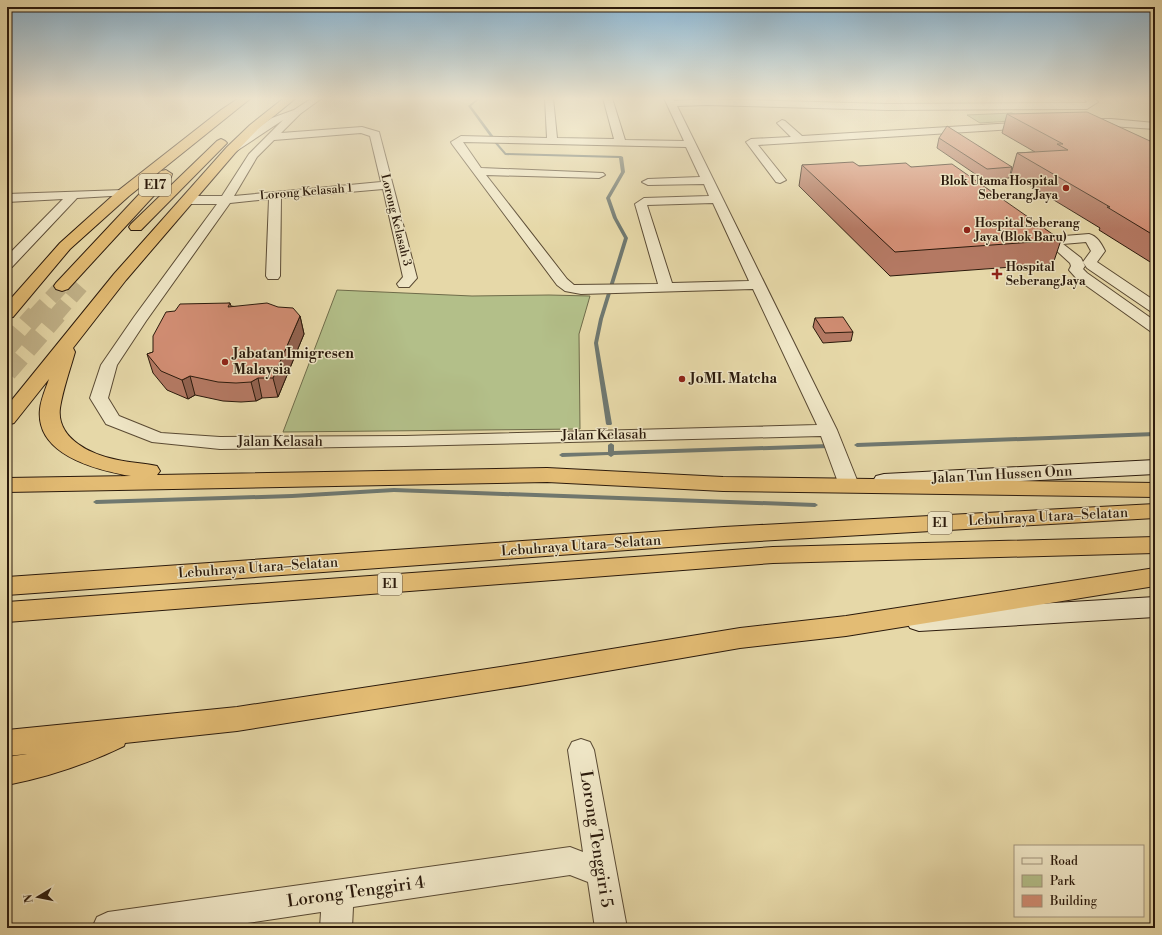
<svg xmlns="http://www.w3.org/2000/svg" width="1162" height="935" font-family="'Libre Bodoni',serif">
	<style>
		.green { fill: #b3bf89; stroke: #6f6c4a }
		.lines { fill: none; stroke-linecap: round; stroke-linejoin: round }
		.stream { fill: #6f7870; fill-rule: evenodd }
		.motorway-tunnel-far1 { stroke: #c1b289; stroke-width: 15; stroke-dasharray: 15 8; stroke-linecap: butt }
		.motorway-tunnel { stroke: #c1b289; stroke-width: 20; stroke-dasharray: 20 10; stroke-linecap: butt }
		.minor-casing { stroke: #5a4a33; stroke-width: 2 }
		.secondary-casing { stroke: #2b1a0c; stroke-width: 2 }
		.motorway-casing { stroke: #2b1a0c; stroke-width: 2 }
		.minor { fill: #efe6c6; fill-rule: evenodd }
		.secondary { fill: #efe6c6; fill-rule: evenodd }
		.motorway { fill: #e3bc74; fill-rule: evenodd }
		.wall { fill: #b47963; stroke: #2b1a0c }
		.shaded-wall { fill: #926350; stroke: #2b1a0c }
		.building { fill: #d18d73; stroke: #2b1a0c }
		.poi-dot { fill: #8f2418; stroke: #efe6c6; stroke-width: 1.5 }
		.labels { text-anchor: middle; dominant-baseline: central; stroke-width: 3; stroke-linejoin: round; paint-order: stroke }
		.far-poi-label { font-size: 12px; font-weight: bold; fill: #2b1a0c; stroke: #efe6c6; text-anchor: start }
		.far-street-label { font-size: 12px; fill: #2b1a0c; stroke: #efe6c6 }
		.shield { fill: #efe6c6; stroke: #665744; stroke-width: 1 }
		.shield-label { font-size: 13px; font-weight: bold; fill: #2b1a0c }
		.poi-label { font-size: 14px; font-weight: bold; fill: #2b1a0c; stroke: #efe6c6; text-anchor: start }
		.street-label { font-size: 14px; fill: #2b1a0c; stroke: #efe6c6 }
		.near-street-label { font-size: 17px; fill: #2b1a0c; stroke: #efe6c6 }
	</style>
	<rect width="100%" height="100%" fill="#e6d8a8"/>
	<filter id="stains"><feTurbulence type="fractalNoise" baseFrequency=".005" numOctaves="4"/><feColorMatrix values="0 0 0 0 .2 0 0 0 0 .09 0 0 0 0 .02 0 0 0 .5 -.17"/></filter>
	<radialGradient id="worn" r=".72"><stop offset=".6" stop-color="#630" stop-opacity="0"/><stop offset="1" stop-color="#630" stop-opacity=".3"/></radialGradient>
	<g class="green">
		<polygon points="1012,113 1026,120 980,123 967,115"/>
		<polygon points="337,290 472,296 549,295 590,296 579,334 580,429 283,432"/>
	</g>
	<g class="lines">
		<g class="stream">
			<polygon points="478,98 481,98 471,106 494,137 494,139 492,139 468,106"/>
			<polygon points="494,139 506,153 621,156 623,157 625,172 610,198 617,218 628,238 603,319 598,343 612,424 611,425 607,425 606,424 594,343 599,319 624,238 613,218 606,198 621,172 619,158 505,155 492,140"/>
			<polygon points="1155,432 1155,436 857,447 854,445 857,443"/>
			<polygon points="611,443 614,445 614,451 829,444 832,446 829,448 614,455 611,457 608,455 562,457 559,455 562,453 608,452 608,445"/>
			<polygon points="394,488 815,503 818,505 815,507 394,492 292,498 96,504 93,502 96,500 292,494"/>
		</g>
		<g class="motorway-tunnel-far1">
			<polyline points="35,315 62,286"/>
			<polyline points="56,315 82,285"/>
		</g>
		<g class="motorway-tunnel">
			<polyline points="7,347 36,314"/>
			<polyline points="7,372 57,314"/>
		</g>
		<g class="minor-casing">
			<g id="minor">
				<path d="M312 98H322L300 114 281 133 362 127 379 132 417 278 409 287H399L397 284 403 277 383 189 281 198 280 276 278 279H268L266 276 269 199 230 203 146 321 117 365 108 398 119 416 161 433 220 437 405 436 817 425 753 289 581 294 565 291 557 285 452 144 451 142 461 136 547 138 545 98H553L557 138 614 139 603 98H612L625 140 684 141 664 98H673L674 101 707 99 887 104 1085 103 1087 102 1084 98H1094L1098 102 1087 109 887 110 707 105 677 106 837 430 859 485 856 489 849 491 842 489 839 485 821 436 405 446 220 449 152 442 106 424 90 398 101 365 134 317 217 204H189L183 200 189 196H222L249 154 283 120 235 152H227L226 150 227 148 272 118 294 110ZM361 133 370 136 381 182 234 196 257 157 274 140ZM463 142 686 147 700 177 648 179 642 182 648 185 704 184 709 196 644 198 635 204 658 284 574 285 567 279 486 175 599 178 605 175 603 173 481 168ZM713 203 749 281 672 283 647 205Z"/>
				<polygon points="1084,119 1111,119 1155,123 1155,129 1081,124 1079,122"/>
				<polygon points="782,120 785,121 802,136 1029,122 1034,125 1029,128 758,145 786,180 780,183 776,182 746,142 751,139 791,137 777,123"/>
				<polygon points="124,190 130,193 128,195 77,198 12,267 7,268 7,256 63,199 7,202 7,194"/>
				<path d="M1089 234C1097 236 1101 243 1105 251L1097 262 1155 301V312L1150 311 1087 268 1083 262 1091 251 1086 242 1063 244 1081 258 1085 266 1083 269 1087 273 1155 321V333L1150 331 1077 279 1069 270 1071 266 1070 263 1046 241 1052 237Z"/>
				<polygon points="581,739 590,742 594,750 627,928 595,928 588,882 570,875 353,907 352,928 320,928 321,912 214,928 92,928 97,917 108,912 570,847 583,852 568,750 572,742"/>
			</g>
		</g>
		<g class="secondary-casing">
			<g id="secondary">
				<polygon points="1155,460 1155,474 884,488 876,486 873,481 876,476 884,474"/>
				<polygon points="1155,597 1155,617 919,631 910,628 906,621 910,614 919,611"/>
			</g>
		</g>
		<g class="motorway-casing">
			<g id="motorway">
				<polygon points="239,98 251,98 129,196 70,249 13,317 7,318 7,303 60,243 119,190 221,110"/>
				<path d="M284 98H296L258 129 235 153 126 280 73 348 75 352C70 370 63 389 60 408 56 439 92 455 118 460 131 463 144 463 157 466L160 471 157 475 547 468 723 477 1155 483V497L723 491 547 482 7 492V478L131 476C97 470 35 455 40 409 41 399 46 388 49 379L14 423 7 425V406L114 274 227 147 250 125Z"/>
				<polygon points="221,139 225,141 227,143 225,145 141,230 131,230 129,227 131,224 217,141"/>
				<polygon points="166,170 172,174 171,177 68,289 62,291 56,289 54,286 56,283 161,171"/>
				<polygon points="1155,504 1155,518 724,543 7,595 7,577 724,527"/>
				<polygon points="1155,537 1155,553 773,563 7,622 7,602 773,547"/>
				<path d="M1155 568V586L846 636 740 648 526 685 237 731 125 743 124 746C87 764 48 777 7 785V757L27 754 7 756V730L237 707 526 663 740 628 846 616Z"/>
			</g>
		</g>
		<use href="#minor" class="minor"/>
		<use href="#secondary" class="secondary"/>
		<use href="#motorway" class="motorway"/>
	</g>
	<g class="wall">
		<polygon points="1007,114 1150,141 1155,141 1155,265 1099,230 1100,228 1011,174 1017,153 1035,152 1002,133"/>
		<polygon points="939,138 1012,167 1009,178 984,180 937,148"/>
		<polygon points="802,165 859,166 911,167 1061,240 1053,264 890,276 799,186"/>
		<polygon points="230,303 231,306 300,316 304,334 278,397 262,398 256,401 241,402 223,401 195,395 188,399 167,390 153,373 147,354 153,352 175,311"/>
		<polygon points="815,318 853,332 851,341 823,343 813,327"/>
	</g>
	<g class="shaded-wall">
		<polygon points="300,316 304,334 278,397 273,378"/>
		<polygon points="190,376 195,395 188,399 182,380"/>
		<polygon points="258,378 262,398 256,401 251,382"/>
	</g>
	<g class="building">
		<polygon points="1087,112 1150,141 1155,141 1155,236 1107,207 1110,207 1017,153 1068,150 1057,144 1063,144 1007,114"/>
		<polygon points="947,126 1012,167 987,169 939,138"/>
		<polygon points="853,162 859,166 906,163 911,167 952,164 1061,240 895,252 802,165"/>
		<polygon points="230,303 228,307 267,303 278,307 293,308 300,316 273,378 258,378 251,382 236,383 218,382 190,376 182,380 161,371 147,354 153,352 153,336 166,312 175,311 180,304"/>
		<polygon points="843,317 853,332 825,333 815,318"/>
	</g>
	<linearGradient id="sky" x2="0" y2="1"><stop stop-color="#89b5d3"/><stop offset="0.43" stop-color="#f4edd8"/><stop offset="1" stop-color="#f4edd8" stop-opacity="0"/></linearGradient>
	<rect width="1162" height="229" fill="url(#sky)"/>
	<g class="poi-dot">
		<circle cx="1066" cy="188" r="4"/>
		<circle cx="967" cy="230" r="4"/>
		<path d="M995 268h4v4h4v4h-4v4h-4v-4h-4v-4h4z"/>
		<circle cx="225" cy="362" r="4"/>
		<circle cx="682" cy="379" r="4"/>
	</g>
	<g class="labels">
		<g class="far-poi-label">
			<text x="1058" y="181" text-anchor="end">Blok Utama Hospital<tspan x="1058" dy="14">Seberang Jaya</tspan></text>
			<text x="975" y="223">Hospital Seberang<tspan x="975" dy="14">Jaya (Blok Baru)</tspan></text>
			<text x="1006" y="267">Hospital<tspan x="1006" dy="14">Seberang Jaya</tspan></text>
		</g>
		<g class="far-street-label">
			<text transform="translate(306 192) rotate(-5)">Lorong Kelasah 1</text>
			<text transform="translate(396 220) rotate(76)">Lorong Kelasah 3</text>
		</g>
		<g class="shield">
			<rect x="139" y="174" width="32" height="22" rx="3"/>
			<rect x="928" y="512" width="24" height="22" rx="3"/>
			<rect x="378" y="573" width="24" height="22" rx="3"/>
		</g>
		<g class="shield-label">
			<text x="155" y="185">E17</text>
			<text x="940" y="523">E1</text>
			<text x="390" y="584">E1</text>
		</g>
		<g class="poi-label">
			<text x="233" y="354">Jabatan Imigresen<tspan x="233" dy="16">Malaysia</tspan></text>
			<text x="690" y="379">JoMI. Matcha</text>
		</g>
		<g class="street-label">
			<text transform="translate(604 435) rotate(-1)">Jalan Kelasah</text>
			<text x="280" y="442">Jalan Kelasah</text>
			<text transform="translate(1002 475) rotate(-3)">Jalan Tun Hussen Onn</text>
			<text transform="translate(1048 517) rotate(-3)">Lebuhraya Utara–Selatan</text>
			<text transform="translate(581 546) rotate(-4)">Lebuhraya Utara–Selatan</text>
			<text transform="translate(258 568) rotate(-4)">Lebuhraya Utara–Selatan</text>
		</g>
		<g class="near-street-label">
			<text transform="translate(596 839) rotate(81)">Lorong Tenggiri 5</text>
			<text transform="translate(356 892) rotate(-8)">Lorong Tenggiri 4</text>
		</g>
	</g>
	<rect width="1162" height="935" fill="none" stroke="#e6d8a8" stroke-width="24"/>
	<rect x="8" y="8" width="1146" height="919" fill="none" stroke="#2b1a0c" stroke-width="2"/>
	<rect x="12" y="12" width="1138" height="911" fill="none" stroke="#2b1a0c"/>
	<rect x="1014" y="845" width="130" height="72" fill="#efe6c6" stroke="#a1947c"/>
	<rect x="1022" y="858" width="20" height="6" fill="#efe6c6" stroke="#a1947c"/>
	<text x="1050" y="865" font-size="12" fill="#2b1a0c">Road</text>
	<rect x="1022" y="875" width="20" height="12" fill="#b3bf89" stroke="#a1947c"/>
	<text x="1050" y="885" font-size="12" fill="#2b1a0c">Park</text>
	<rect x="1022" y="895" width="20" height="12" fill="#d18d73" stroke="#a1947c"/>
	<text x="1050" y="905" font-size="12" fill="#2b1a0c">Building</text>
	<g transform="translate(38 897) rotate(260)" stroke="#efe6c6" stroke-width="3" paint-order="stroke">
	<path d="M0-3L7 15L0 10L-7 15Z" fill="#2b1a0c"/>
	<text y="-6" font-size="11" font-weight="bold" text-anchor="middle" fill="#2b1a0c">N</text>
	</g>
	<rect width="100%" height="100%" filter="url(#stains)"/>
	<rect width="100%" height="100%" fill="url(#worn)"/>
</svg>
